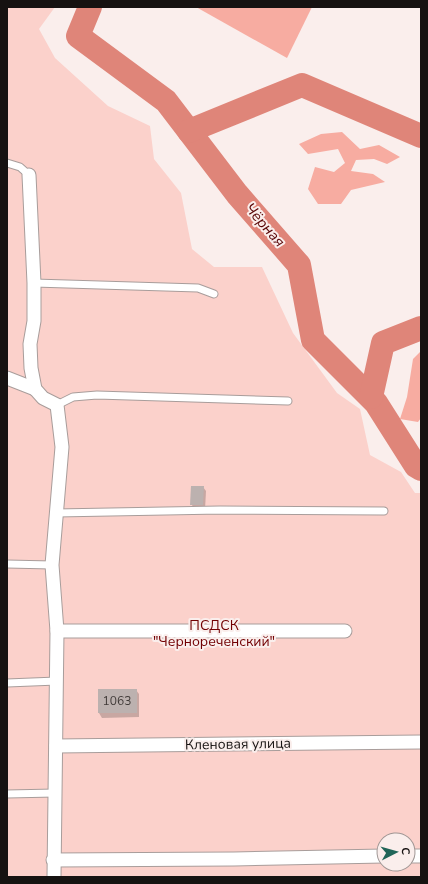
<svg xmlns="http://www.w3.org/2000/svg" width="428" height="884" font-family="'Nunito Sans',sans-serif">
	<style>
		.green { fill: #fbd1cb; fill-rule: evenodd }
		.forest { fill: #f7aca1 }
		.shadow { fill: #0003 }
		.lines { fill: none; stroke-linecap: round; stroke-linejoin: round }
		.river { stroke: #df8579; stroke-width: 24 }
		.building { fill: #bcb1af }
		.service-casing { stroke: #a89d9b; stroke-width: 9 }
		.minor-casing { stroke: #a89d9b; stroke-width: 15 }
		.service { stroke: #fff; stroke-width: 7 }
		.minor { stroke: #fff; stroke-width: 13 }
		.labels { text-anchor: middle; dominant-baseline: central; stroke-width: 4; stroke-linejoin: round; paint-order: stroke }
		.number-label { font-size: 12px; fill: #403a38 }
		.park-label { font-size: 14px; fill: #720003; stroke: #faeeec }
		.street-label { font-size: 14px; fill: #161211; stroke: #faeeec }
		.water-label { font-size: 15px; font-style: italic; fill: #580405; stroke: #faeeec }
	</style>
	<rect width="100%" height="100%" fill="#faeeec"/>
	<path class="green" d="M7 7H55L39 29 55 58 108 106 150 126 154 159 181 193 192 249 214 267H262L293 333 337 393 360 409 370 455 401 472 415 493H421V877H7ZM384 840H408V864H384Z"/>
	<g class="forest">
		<polygon points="196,7 312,7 287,58"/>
		<polygon points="342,132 360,149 379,145 400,157 387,164 374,159 356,160 351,171 373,174 385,182 351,190 341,204 318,204 308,189 315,167 334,172 345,163 338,149 308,154 299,144 321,134"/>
		<polygon points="421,351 421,418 418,422 400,419 407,397 413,359"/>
	</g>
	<g class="shadow">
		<polygon points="203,487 206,491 205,510 194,509 192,505"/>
		<polygon points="99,690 136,690 139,694 139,717 102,718 99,713"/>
		<polygon points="7,700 8,719 7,719"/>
	</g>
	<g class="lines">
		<g class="river">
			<polyline points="90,7 78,36 166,101 237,194 299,265 313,340 376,403 416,466 421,469"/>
			<polyline points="189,131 302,85 421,136"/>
			<polyline points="371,397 383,343 421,328"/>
		</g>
	</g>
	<g class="building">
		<polygon points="191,486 204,486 203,505 190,505"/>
		<rect x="98" y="689" width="39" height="24"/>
	</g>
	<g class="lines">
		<g class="service-casing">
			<g id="service">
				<polyline points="7,163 20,167 29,175"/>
				<polyline points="34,283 198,288 214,294"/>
				<polyline points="57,405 73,397 97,395 288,401"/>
				<polyline points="56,513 220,510 384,511"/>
				<polyline points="7,564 52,565"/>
				<polyline points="7,683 57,681"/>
				<polyline points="7,794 55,793"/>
			</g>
		</g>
		<g class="minor-casing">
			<g id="minor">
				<polyline points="29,175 34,283 34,321 30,344 31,368 35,389 43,398 57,405 62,447 52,565 57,631 54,877"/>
				<polyline points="7,378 35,389"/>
				<polyline points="57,631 345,631"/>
				<polyline points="56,746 421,742"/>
				<polyline points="408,856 421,856"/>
				<polyline points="53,860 234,859 384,856"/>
			</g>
		</g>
		<use href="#service" class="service"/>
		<use href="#minor" class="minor"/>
	</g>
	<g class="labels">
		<g class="number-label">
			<text x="117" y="701">1063</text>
		</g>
		<g class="park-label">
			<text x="214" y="625">ПСДСК<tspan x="214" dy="16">"Чернореченский"</tspan></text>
		</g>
		<g class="street-label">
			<text transform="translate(238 744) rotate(-1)">Кленовая улица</text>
		</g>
		<g class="water-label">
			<text transform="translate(265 225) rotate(49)">Чёрная</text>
		</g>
	</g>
	<rect width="428" height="884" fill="none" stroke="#161211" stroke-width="16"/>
	<g transform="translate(396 852) rotate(84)"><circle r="19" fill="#faeeec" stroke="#9f9694"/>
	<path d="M0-3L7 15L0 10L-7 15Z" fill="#206558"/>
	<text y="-6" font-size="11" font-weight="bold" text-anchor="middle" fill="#161211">С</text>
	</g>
</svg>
